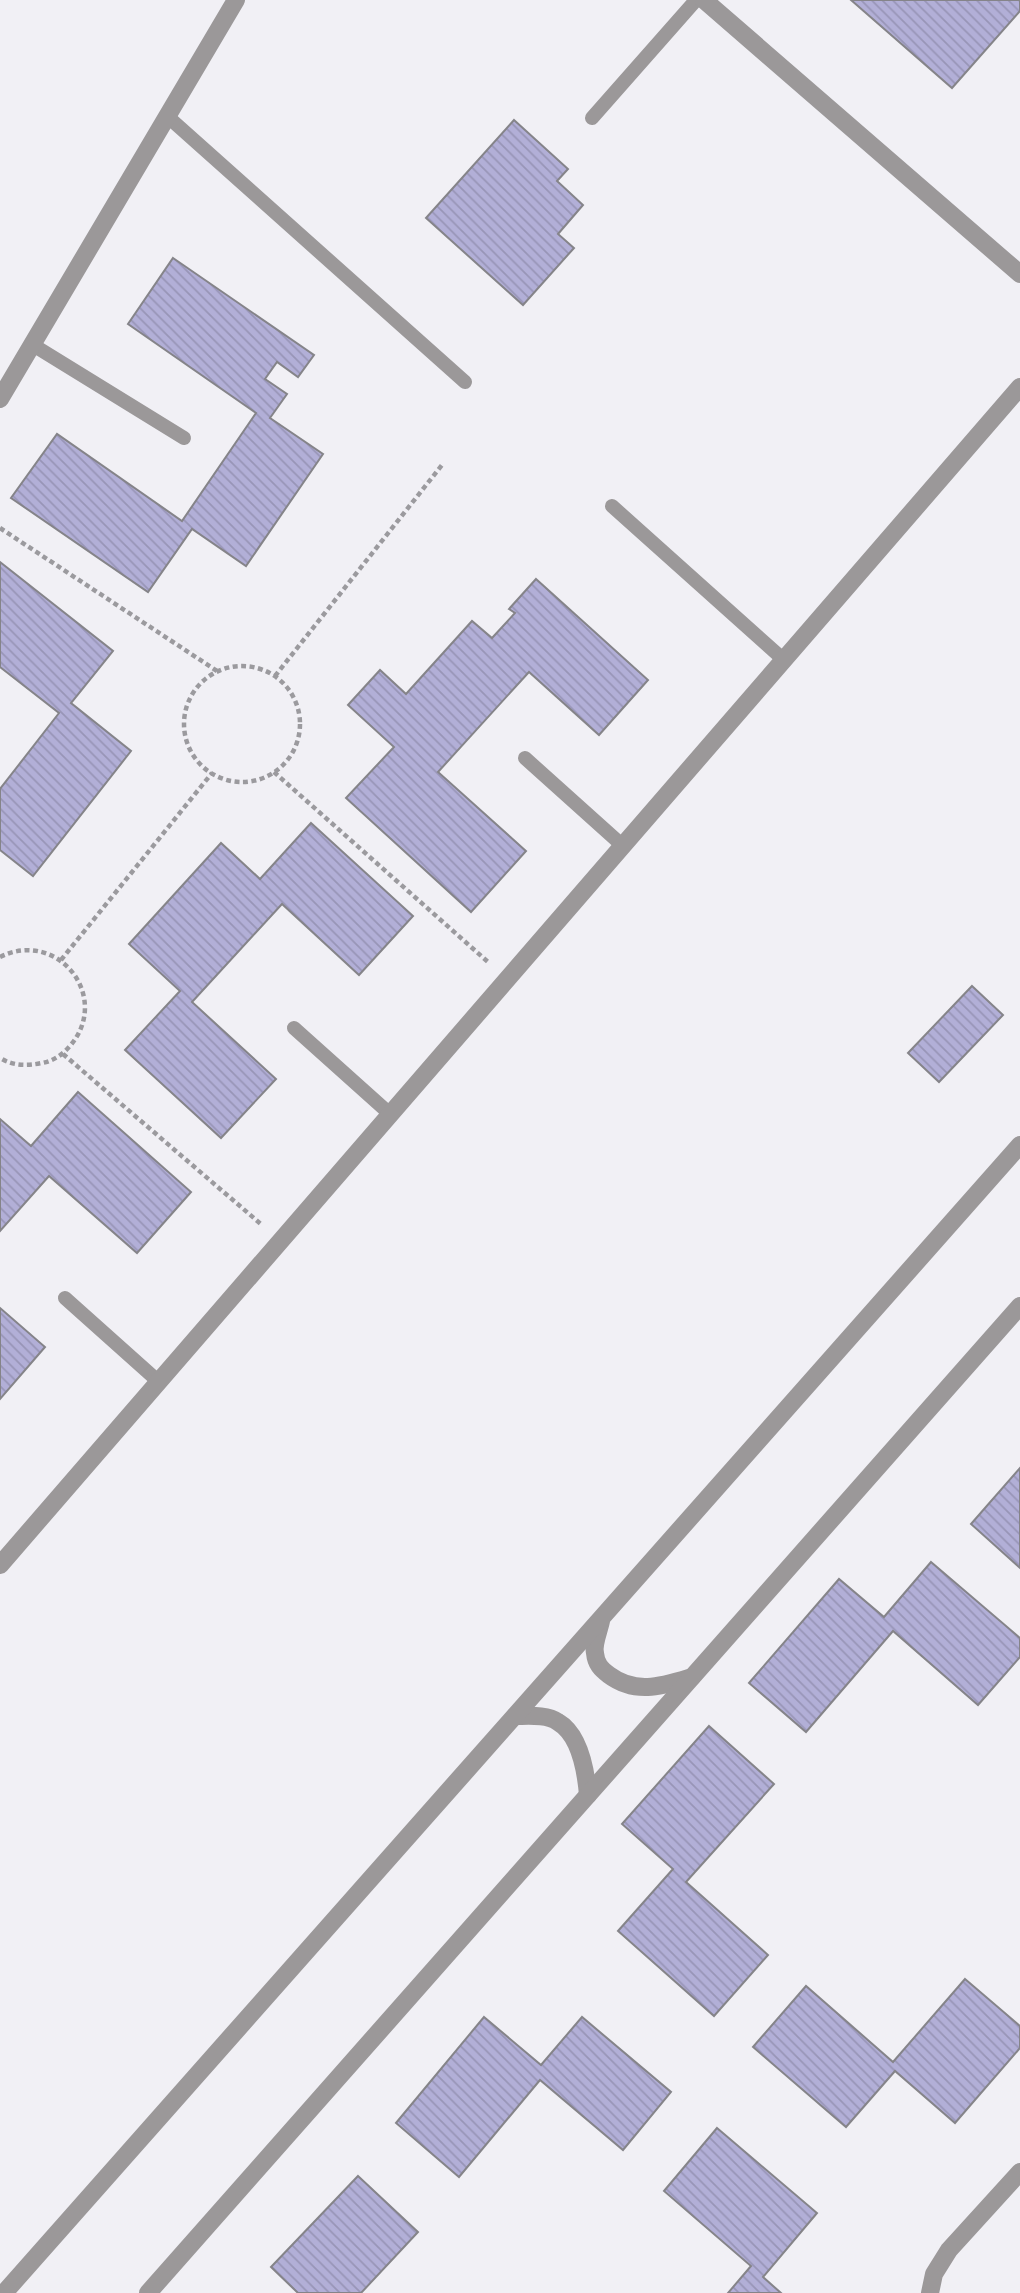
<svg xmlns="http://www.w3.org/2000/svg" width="1020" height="2293" font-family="'Archivo Narrow',sans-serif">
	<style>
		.building { fill: url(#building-back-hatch); stroke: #858489; stroke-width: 2 }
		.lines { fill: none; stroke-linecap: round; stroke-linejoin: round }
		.path { stroke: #9b9a9e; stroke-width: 4.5; stroke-dasharray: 5 3.5; stroke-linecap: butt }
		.service { stroke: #9b9899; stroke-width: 14 }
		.minor { stroke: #9b9899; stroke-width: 18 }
		.tertiary { stroke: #9b9899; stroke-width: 18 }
	</style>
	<defs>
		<pattern id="building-back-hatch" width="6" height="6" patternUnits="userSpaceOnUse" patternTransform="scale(1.75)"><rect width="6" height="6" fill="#b2afd7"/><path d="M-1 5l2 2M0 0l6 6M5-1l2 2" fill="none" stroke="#9895b7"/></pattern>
	</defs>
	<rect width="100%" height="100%" fill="#f1f0f5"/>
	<g class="building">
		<polygon points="851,0 1020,0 1020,11 952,88"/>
		<polygon points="514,120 568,169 557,181 583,205 558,234 574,248 523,305 426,218"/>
		<polygon points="173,258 314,355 298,377 277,362 265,379 287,394 270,418 323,454 246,566 192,529 148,592 11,498 57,434 182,521 256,413 128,324"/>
		<polygon points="0,562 113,651 71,703 131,751 33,876 0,850 0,789 59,713 0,667"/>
		<polygon points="536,579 648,680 599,735 529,672 438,772 526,851 471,912 346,798 394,747 348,705 380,670 406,694 472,621 492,638 515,613 509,609"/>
		<polygon points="311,823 413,916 359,975 282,904 192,1002 276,1079 221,1138 125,1050 180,991 129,944 221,843 260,879"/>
		<polygon points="972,986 1003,1015 939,1082 908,1053"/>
		<polygon points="78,1092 191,1192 137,1253 49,1176 0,1231 0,1119 31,1146"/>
		<polygon points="0,1308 45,1347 0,1399"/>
		<polygon points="1020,1468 1020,1568 971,1524"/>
		<polygon points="931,1562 1020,1638 1020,1657 978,1705 893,1631 806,1732 749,1683 839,1579 884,1617"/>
		<polygon points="709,1726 774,1784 686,1882 768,1955 714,2016 618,1931 673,1869 622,1824"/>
		<polygon points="965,1979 1020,2026 1020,2048 955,2123 895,2071 846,2127 753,2047 806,1986 893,2062"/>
		<polygon points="484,2017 541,2065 582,2017 671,2092 623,2150 540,2080 459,2177 396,2123"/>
		<polygon points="717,2128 817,2213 763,2277 781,2293 728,2293 751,2266 664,2191"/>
		<polygon points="358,2176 418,2232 361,2293 298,2293 271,2267"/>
	</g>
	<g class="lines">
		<g class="path">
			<polyline points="0,528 217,671"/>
			<circle cx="242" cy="724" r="58"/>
			<polyline points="275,676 442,465"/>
			<polyline points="274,772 488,962"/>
			<path d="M0 957C58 928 113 998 69 1047 62 1055 53 1061 42 1063 27 1066 13 1066 0 1058"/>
			<polyline points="61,960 212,773"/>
			<polyline points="63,1054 262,1225"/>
		</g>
		<g class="service">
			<polyline points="167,116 465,382"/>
			<polyline points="592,118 696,0"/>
			<polyline points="33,345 184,438"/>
			<polyline points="612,506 784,660"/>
			<polyline points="525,758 623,846"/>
			<polyline points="294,1028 390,1114"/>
			<polyline points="65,1298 159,1382"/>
		</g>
		<g class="minor">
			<polyline points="704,0 1020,274"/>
			<polyline points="0,399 236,0"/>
			<polyline points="0,1565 1020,387"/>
			<polyline points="930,2293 934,2274 949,2250 1020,2172"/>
		</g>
		<g class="tertiary">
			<path d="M601 1621C599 1631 593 1644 595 1653 596 1664 601 1669 609 1675 636 1695 662 1686 692 1677"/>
			<path d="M515 1716C528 1716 547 1714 558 1722 580 1735 586 1772 588 1795"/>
			<polyline points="4,2293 1020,1145"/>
			<polyline points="148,2293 1020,1306"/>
		</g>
	</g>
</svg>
